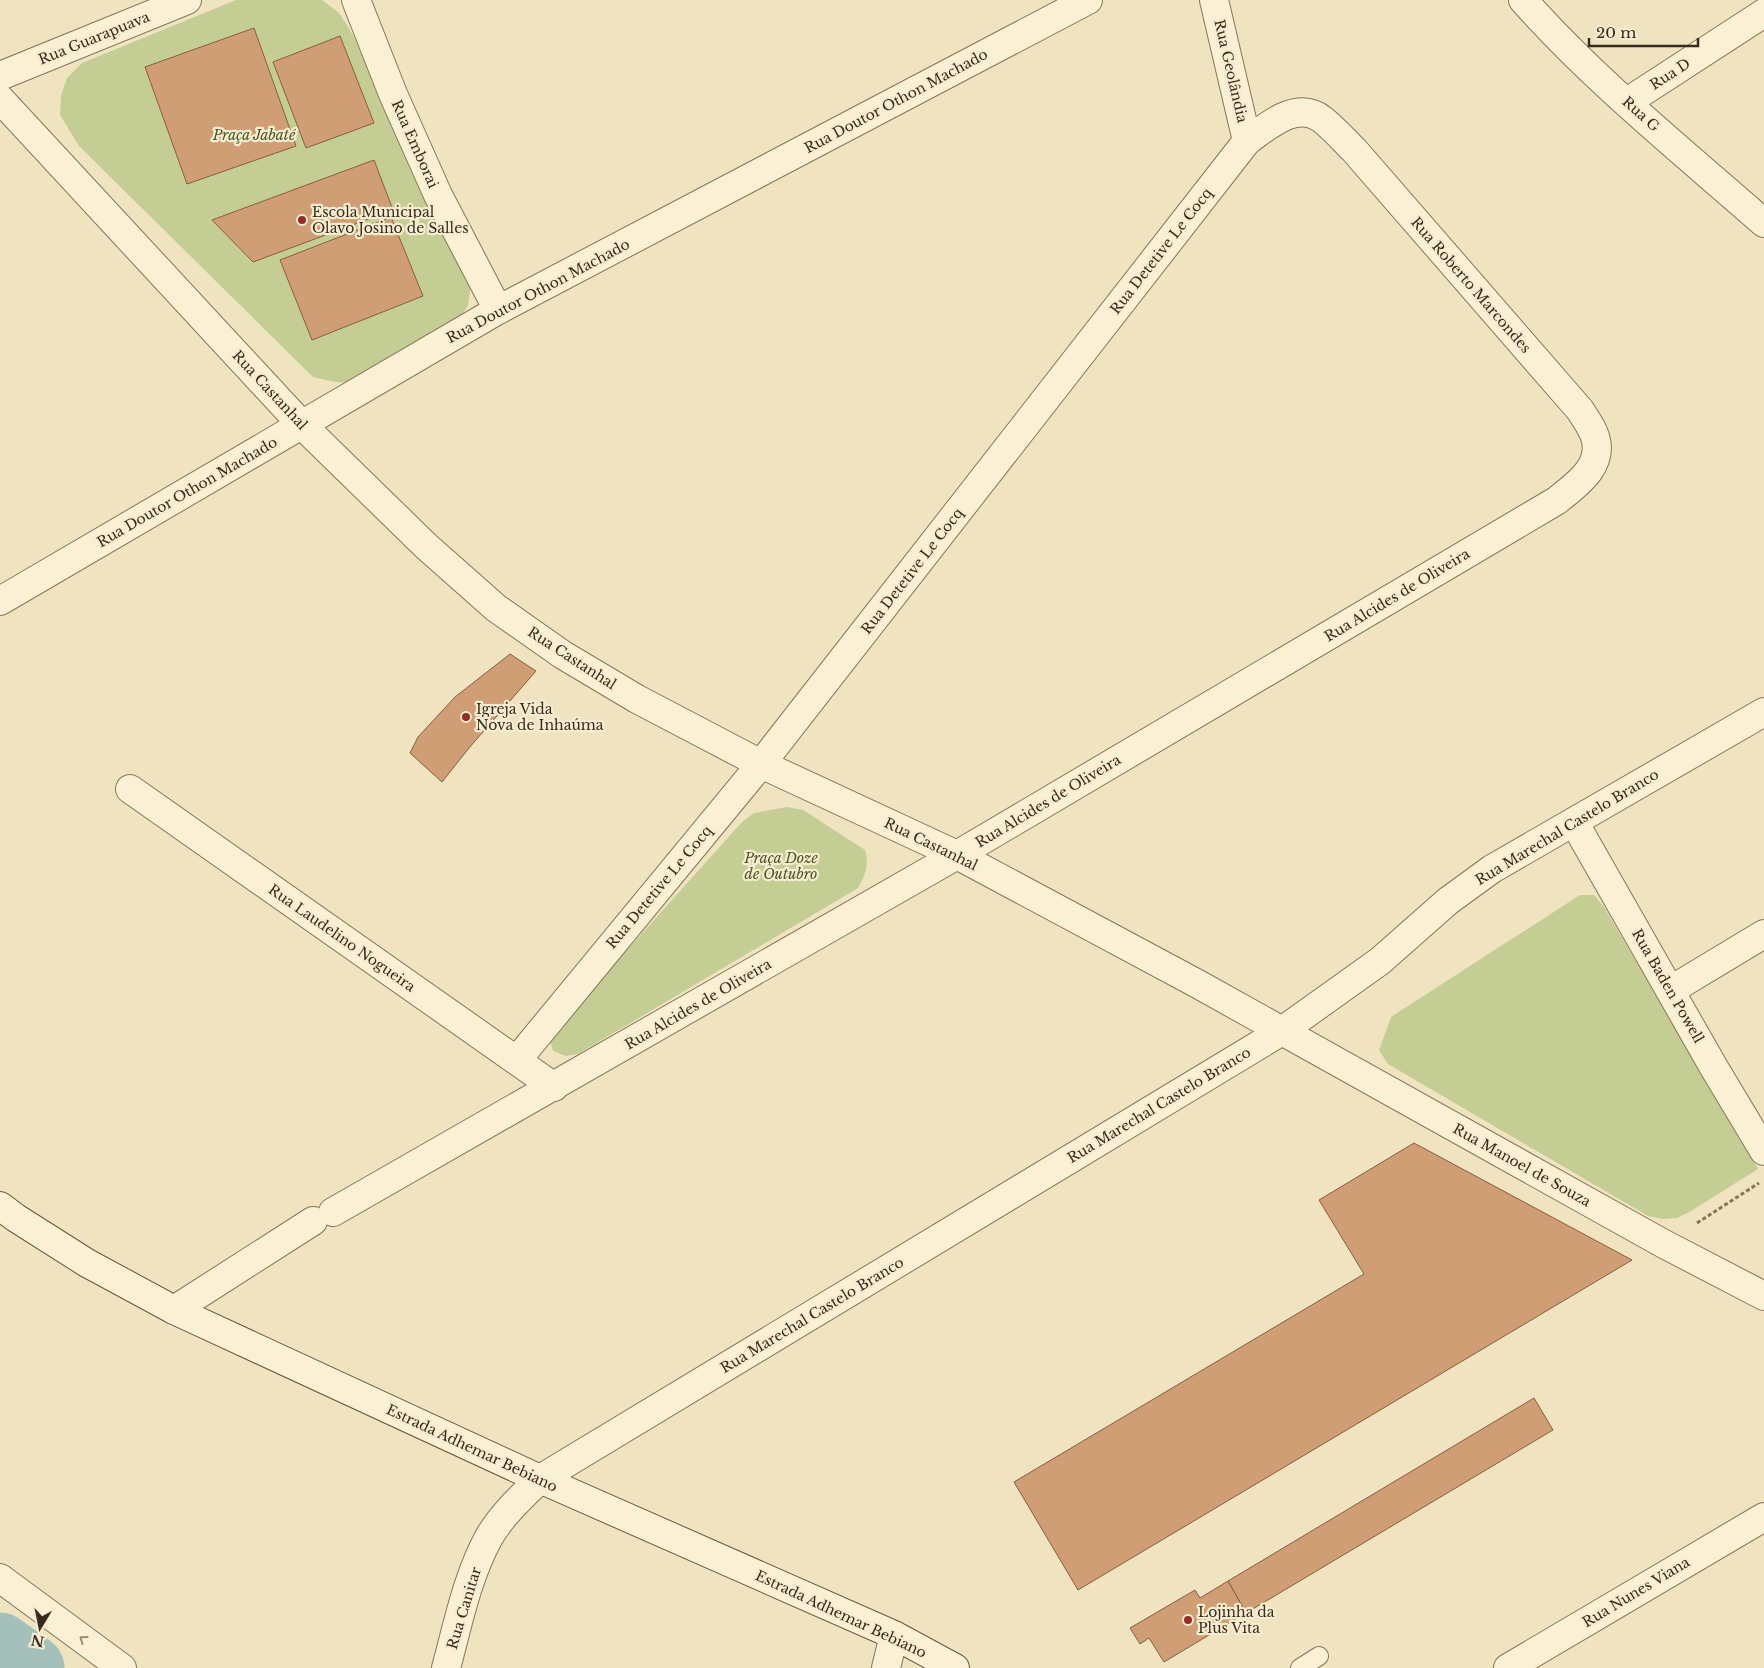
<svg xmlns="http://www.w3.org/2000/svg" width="1764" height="1668" font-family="'Libre Baskerville',serif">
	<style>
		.green { fill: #c4cd94 }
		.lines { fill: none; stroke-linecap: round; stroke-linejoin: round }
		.river { stroke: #a3c1ba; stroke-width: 65 }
		.building { fill: #cf9e75; stroke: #895e3d }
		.service-casing { stroke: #897458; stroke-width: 20 }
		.minor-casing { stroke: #897458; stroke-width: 30 }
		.secondary-casing { stroke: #6b553b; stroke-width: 30 }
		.path { stroke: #897458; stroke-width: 3; stroke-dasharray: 4 2.5; stroke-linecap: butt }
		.service { stroke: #faf0d4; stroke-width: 18 }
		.minor { stroke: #faf0d4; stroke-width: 28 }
		.secondary { stroke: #faf0d4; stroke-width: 28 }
		.oneway { stroke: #998e78 }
		.poi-dot { fill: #9a2a26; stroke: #f6edd0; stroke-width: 2 }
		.labels { text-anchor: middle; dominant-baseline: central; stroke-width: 4.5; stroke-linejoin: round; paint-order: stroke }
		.street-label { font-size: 14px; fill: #382b1d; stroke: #f6edd0 }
		.park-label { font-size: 14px; font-style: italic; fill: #465522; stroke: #f6edd0 }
		.poi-label { font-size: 14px; fill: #382b1d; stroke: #f6edd0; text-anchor: start }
	</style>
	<rect width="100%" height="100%" fill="#efe3c0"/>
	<g class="green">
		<polygon points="236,0 322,0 338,12 347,25 356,41 409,166 460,246 471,285 468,305 461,317 355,383 335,382 313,377 79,146 60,115 61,96 67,78 82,63"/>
		<path d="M787 807 803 810 865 850C869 865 866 874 858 888L578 1054 566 1056 553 1051 549 1037 742 822 754 813Z"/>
		<polygon points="1580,895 1594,895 1604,907 1758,1169 1691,1211 1677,1218 1663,1219 1648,1216 1388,1064 1379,1050 1391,1017"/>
	</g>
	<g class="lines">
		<polyline class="river" points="0,1645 32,1668"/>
	</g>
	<g class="building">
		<polygon points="254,28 296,146 187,184 145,67"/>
		<polygon points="340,36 374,123 306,148 273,62"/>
		<polygon points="374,160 393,210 253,262 212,220"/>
		<polygon points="391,217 423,296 312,340 280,260"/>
		<polygon points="510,654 536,671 469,748 442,782 410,753 418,737 455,697"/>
		<polygon points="1414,1143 1632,1260 1078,1590 1014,1482 1364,1274 1319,1200"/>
		<polygon points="1534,1398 1553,1430 1246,1613 1228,1581"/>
		<polygon points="1228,1581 1246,1613 1164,1662 1149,1638 1140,1644 1130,1628 1195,1590 1200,1598"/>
	</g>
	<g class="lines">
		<g class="service-casing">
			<polyline id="service" points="1300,1668 1319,1656"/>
		</g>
		<g class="minor-casing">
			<g id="minor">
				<polyline points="356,0 393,94 438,195 498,310"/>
				<polyline points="1214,0 1247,141"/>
				<path d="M1523 0C1596 82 1682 151 1764 223"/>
				<polyline points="0,76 187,0"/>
				<polyline points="0,99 302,425 426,546 496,608 563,655 637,699 761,764 957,855 1196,983 1664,1244 1764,1296"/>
				<polyline points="1627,102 1764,13"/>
				<polyline points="0,601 498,310 1088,0"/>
				<polyline points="130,789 554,1087"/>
				<polyline points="1574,822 1713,1066 1764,1151"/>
				<polyline points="1671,990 1764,934"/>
				<path d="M333 1212 957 855 1556 501C1578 484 1606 464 1594 434 1591 426 1585 418 1580 410L1354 150C1344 140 1334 129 1323 120 1297 99 1268 126 1247 141L761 764 517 1060"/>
				<polyline points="174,1310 313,1221"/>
				<polyline points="0,1578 122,1668"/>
				<path d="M446 1668C458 1624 467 1577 489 1537 502 1515 521 1497 540 1479L1282 1031 1380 961 1448 901 1492 869 1764 712"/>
				<polyline points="886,1668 894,1635"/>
				<polyline points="1508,1668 1764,1517"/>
			</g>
		</g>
		<g class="secondary-casing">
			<polyline id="secondary" points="0,1206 16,1218 87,1263 174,1310 540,1479 894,1635 955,1668"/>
		</g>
		<polyline class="path" points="1697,1223 1759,1183"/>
		<use href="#service" class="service"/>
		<use href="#minor" class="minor"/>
		<use href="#secondary" class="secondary"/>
	</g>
	<defs><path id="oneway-chevron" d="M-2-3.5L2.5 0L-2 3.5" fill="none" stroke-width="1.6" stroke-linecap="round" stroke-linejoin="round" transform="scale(1.25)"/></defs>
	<use class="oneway" href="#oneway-chevron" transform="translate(83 1639) rotate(-144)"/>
	<g class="poi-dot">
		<circle cx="302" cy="220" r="5"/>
		<circle cx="466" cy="717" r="5"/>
		<circle cx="1188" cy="1620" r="5"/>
	</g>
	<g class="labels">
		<g class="street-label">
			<text transform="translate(94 38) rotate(-22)">Rua Guarapuava</text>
			<text transform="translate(1231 71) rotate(77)">Rua Geolândia</text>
			<text transform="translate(1670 74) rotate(-33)">Rua D</text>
			<text transform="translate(896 101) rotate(-28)">Rua Doutor Othon Machado</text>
			<text transform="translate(1641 114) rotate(42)">Rua G</text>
			<text transform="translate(415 144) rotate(66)">Rua Emborai</text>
			<text transform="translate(1161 251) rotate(-52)">Rua Detetive Le Cocq</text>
			<text transform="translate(1471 285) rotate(49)">Rua Roberto Marcondes</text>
			<text transform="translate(538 291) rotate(-28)">Rua Doutor Othon Machado</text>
			<text transform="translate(270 390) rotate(47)">Rua Castanhal</text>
			<text transform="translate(187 492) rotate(-30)">Rua Doutor Othon Machado</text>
			<text transform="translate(912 571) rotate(-52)">Rua Detetive Le Cocq</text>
			<text transform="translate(1397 595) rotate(-31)">Rua Alcides de Oliveira</text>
			<text transform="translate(572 658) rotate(33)">Rua Castanhal</text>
			<text transform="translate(1048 801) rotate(-31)">Rua Alcides de Oliveira</text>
			<text transform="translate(1567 827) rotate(-31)">Rua Marechal Castelo Branco</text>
			<text transform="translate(931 844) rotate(26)">Rua Castanhal</text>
			<text transform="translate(659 887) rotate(-50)">Rua Detetive Le Cocq</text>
			<text transform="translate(342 938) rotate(35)">Rua Laudelino Nogueira</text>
			<text transform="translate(1668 986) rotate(60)">Rua Baden Powell</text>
			<text transform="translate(698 1004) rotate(-30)">Rua Alcides de Oliveira</text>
			<text transform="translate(1159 1105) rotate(-31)">Rua Marechal Castelo Branco</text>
			<text transform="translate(1522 1165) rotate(29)">Rua Manoel de Souza</text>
			<text transform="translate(812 1315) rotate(-31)">Rua Marechal Castelo Branco</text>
			<text transform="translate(472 1448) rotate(25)">Estrada Adhemar Bebiano</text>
			<text transform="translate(1636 1592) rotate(-31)">Rua Nunes Viana</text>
			<text transform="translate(464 1608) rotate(-73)">Rua Canitar</text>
			<text transform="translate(841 1614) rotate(25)">Estrada Adhemar Bebiano</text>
		</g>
		<g class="park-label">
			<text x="254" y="135">Praça Jabaté</text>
			<text x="781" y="858">Praça Doze<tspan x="781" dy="16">de Outubro</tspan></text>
		</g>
		<g class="poi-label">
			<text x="312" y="212">Escola Municipal<tspan x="312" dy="16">Olavo Josino de Salles</tspan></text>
			<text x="476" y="709">Igreja Vida<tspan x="476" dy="16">Nova de Inhaúma</tspan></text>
			<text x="1198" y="1612">Lojinha da<tspan x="1198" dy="16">Plus Vita</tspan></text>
		</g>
	</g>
	<g transform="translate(40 1628) rotate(190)" stroke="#f6edd0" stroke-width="4" paint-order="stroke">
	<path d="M0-4L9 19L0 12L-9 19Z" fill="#382b1d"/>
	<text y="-8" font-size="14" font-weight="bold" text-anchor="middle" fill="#382b1d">N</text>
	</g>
	<path d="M1589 38v8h109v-8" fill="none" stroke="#382b1d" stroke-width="2.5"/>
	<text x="1596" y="38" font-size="15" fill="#382b1d" stroke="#f6edd0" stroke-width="4" paint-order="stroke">20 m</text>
</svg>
